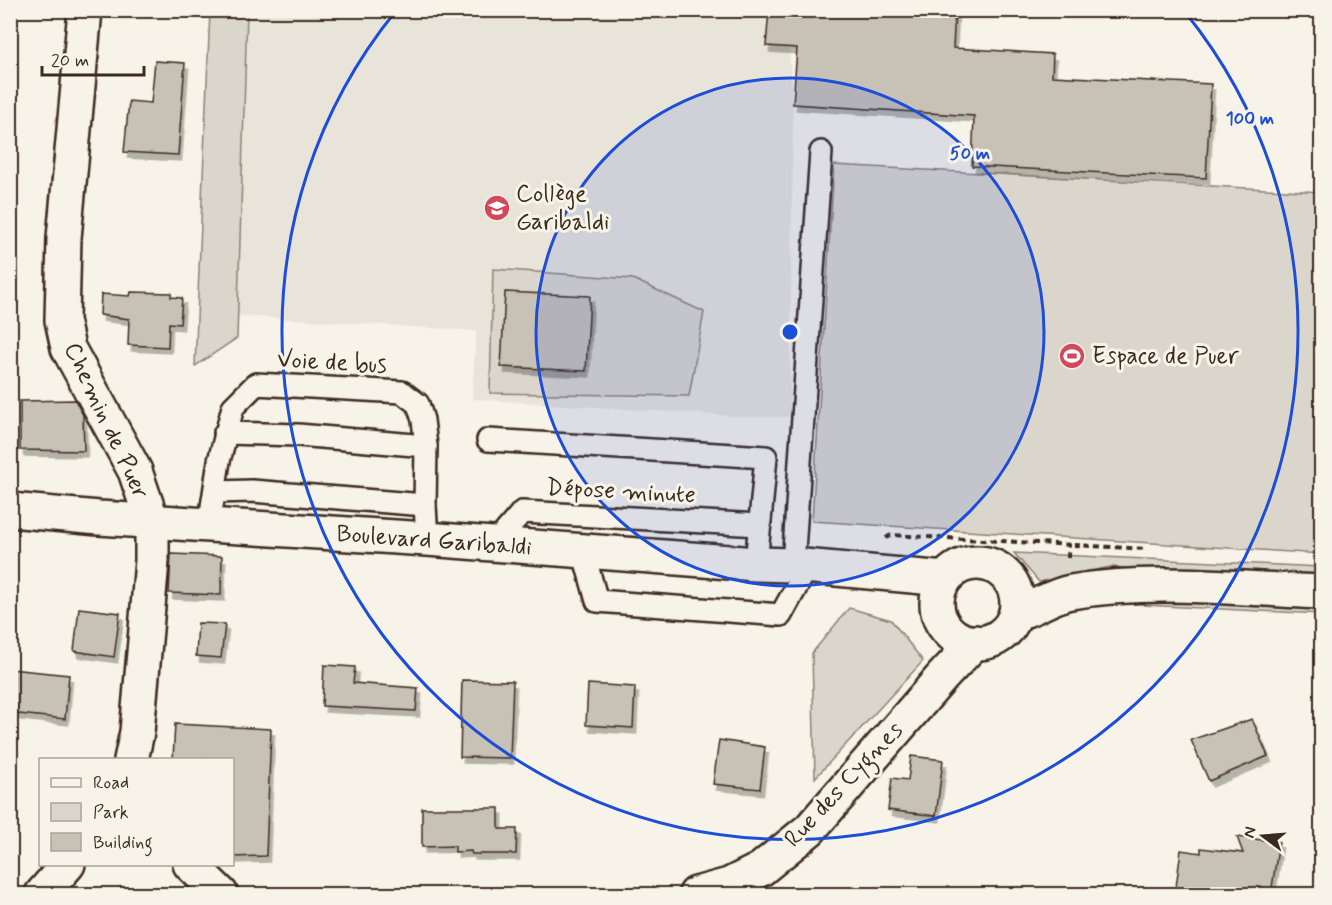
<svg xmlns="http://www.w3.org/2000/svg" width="1332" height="905" font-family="Mynerve,sans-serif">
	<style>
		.built { fill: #e9e4d9 }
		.green { fill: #dbd6cb; stroke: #8b8074; stroke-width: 1.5 }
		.building { fill: #c8c1b6; stroke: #3b2a1e; stroke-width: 1.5; filter: url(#shadow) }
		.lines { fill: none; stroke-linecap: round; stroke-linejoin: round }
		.service-casing { stroke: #3b2a1e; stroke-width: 26 }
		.minor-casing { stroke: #3b2a1e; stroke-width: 38 }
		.secondary-casing { stroke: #3b2a1e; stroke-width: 38 }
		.path { stroke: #3b2a1e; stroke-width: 4; stroke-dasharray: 6 4.5; stroke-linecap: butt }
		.service { stroke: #f7f3e8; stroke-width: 21 }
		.minor { stroke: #f7f3e8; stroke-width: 33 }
		.secondary { stroke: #f7f3e8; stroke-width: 33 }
		.ring { fill: none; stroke: #1d4ed8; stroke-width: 3 }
		.labels { text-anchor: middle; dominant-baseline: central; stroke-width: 6; stroke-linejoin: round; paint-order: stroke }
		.poi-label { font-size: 24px; fill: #3b2a1e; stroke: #f7f3e8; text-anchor: start }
		.street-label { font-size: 24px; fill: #3b2a1e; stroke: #f7f3e8 }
		.centre { fill: #1d4ed8; stroke: #f7f3e8; stroke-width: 3 }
		.ring-label { font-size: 18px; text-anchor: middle; font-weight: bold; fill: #1d4ed8; stroke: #f7f3e8; stroke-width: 6; stroke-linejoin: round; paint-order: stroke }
	</style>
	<defs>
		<filter id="shadow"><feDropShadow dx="3.5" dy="6" stdDeviation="0" flood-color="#0004"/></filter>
	</defs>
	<rect width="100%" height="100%" fill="#f7f3e8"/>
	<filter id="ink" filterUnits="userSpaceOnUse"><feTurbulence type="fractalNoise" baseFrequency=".0167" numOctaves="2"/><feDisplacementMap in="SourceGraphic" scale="12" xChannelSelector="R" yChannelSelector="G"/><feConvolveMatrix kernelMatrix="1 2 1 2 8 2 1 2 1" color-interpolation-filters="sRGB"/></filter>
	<g filter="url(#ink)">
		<polygon class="built" points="212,11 786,11 793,104 790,417 747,417 472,399 476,331 197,313"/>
		<g class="green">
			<polygon points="210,11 247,11 237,338 195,366"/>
			<polygon points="834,165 1321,192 1321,554 812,521"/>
			<polygon points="493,269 633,279 704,312 689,396 490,393"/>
			<polygon points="1014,553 1321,567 1321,579 1110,567 1039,582"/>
			<polygon points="1155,600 1321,606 1321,614 1143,605"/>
			<polygon points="849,608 891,620 923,661 815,778 812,653"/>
		</g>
		<g class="building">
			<polygon points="769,10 955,10 953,48 1053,54 1052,76 1211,84 1206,178 972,166 974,116 793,104 797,48 766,46"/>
			<polygon points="155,61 185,63 178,155 124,152 129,101 151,103"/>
			<polygon points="131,292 171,293 171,297 182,298 180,324 169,323 168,347 128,345 129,319 100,315 101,294 130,296"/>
			<polygon points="505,292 590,296 586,371 501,367"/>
			<polygon points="75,400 83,415 84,451 20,450 20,401"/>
			<polygon points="171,554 222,556 221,595 169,593"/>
			<polygon points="79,608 120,613 114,657 74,651"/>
			<polygon points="198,623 225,624 221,658 196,656"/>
			<polygon points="324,665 355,667 353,683 418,688 416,711 322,706"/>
			<polygon points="10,669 69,675 65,719 10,713"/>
			<polygon points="462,680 513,681 510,758 460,757"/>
			<polygon points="588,684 635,687 633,728 586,725"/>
			<polygon points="1252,719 1268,756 1209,781 1191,740"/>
			<polygon points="175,724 271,729 266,856 232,857 232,759 173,759"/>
			<polygon points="719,740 765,747 760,789 713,784"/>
			<polygon points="911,756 943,760 936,816 888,810 892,778 908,780"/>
			<polygon points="422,808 499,808 499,829 517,829 516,854 472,854 471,851 455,852 455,846 422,847"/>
			<polygon points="1237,837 1279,842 1271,894 1175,894 1181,850 1201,853 1201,848 1243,853"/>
		</g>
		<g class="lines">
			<g class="service-casing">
				<g id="service">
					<polyline points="225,433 298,435 426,446"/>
					<polyline points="488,440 766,457 756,564"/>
					<polyline points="215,492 252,491 425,505"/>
					<polyline points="209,526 219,461 233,407 256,384 402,392 418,404 423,420 426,446 425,505 427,539"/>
					<polyline points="494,545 522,512 760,525"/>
					<polyline points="583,551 597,601 781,615 808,566"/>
					<polyline points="793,565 821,152"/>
				</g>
			</g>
			<g class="minor-casing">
				<g id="minor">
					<polyline points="85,10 64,238 62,320 68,348 135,471 152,521 152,561 137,732 131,760"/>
					<polyline points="190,864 221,894"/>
					<polyline points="42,894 68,864"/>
					<polyline points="696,894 729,885 761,869 810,829 943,676 975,642"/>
				</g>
			</g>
			<g class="secondary-casing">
				<g id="secondary">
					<polyline points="10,510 99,518 427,539 756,564 793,565 945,579"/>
					<circle cx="977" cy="603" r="40"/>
					<path d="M1016 613C1035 609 1052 595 1071 592 1154 578 1238 589 1322 592"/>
				</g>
			</g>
			<g class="path">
				<polyline points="886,538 891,535 1147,549"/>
				<polyline points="1068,558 1069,544"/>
			</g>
			<use href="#service" class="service"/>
			<use href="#minor" class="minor"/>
			<use href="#secondary" class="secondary"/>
		</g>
	</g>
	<circle cx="790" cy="332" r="254" fill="#1d4ed8" fill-opacity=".12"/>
	<g class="ring">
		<circle cx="790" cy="332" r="254"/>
		<path d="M1185 12A508 508 0 1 1 395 12"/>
	</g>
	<defs>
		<g id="school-disc" transform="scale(1.35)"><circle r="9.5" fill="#d1495b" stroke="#f7f3e8"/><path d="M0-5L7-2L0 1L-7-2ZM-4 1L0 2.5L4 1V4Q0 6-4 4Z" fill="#fff"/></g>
		<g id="stadium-disc" transform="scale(1.35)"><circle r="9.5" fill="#d1495b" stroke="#f7f3e8"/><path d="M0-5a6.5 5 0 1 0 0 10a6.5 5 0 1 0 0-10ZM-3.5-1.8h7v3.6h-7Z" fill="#fff"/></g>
	</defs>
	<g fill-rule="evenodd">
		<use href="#school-disc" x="497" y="208"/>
		<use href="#stadium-disc" x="1072" y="356"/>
	</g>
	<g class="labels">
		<g class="poi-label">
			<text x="516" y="194">Collège<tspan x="516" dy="28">Garibaldi</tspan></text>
			<text x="1092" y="356">Espace de Puer</text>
		</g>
		<g class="street-label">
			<text transform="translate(332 363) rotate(3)">Voie de bus</text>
			<text transform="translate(106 421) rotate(65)">Chemin de Puer</text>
			<text transform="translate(621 492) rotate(3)">Dépose minute</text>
			<text transform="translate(434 541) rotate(4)">Boulevard Garibaldi</text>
			<text transform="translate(844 785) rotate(-47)">Rue des Cygnes</text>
		</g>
	</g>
	<circle cx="790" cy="332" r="9" class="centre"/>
	<g class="ring-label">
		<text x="1250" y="124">100 m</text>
		<text x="970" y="159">50 m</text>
	</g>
	<rect width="1332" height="905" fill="none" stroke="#f7f3e8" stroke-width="36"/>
	<rect x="18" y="18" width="1296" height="869" fill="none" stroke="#3b2a1e" stroke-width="2" filter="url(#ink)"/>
	<rect x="39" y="758" width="195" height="108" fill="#f7f3e8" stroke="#aca397" stroke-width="1.5"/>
	<rect x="51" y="778" width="30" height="9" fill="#f7f3e8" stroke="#aca397" stroke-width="1.5"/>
	<text x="93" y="788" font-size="18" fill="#3b2a1e">Road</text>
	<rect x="51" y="803" width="30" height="18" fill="#dbd6cb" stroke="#aca397" stroke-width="1.5"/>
	<text x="93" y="818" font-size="18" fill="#3b2a1e">Park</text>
	<rect x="51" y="833" width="30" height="18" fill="#c8c1b6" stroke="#aca397" stroke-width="1.5"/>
	<text x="93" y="848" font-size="18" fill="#3b2a1e">Building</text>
	<g transform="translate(1263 836) rotate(286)" stroke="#f7f3e8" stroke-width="4.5" paint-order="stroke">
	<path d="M0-4.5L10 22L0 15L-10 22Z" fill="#3b2a1e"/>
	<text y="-9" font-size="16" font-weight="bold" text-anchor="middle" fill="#3b2a1e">N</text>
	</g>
	<path d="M42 66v9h102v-9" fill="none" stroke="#3b2a1e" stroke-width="3"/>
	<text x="51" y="66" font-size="18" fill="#3b2a1e" stroke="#f7f3e8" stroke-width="4.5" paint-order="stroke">20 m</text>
</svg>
